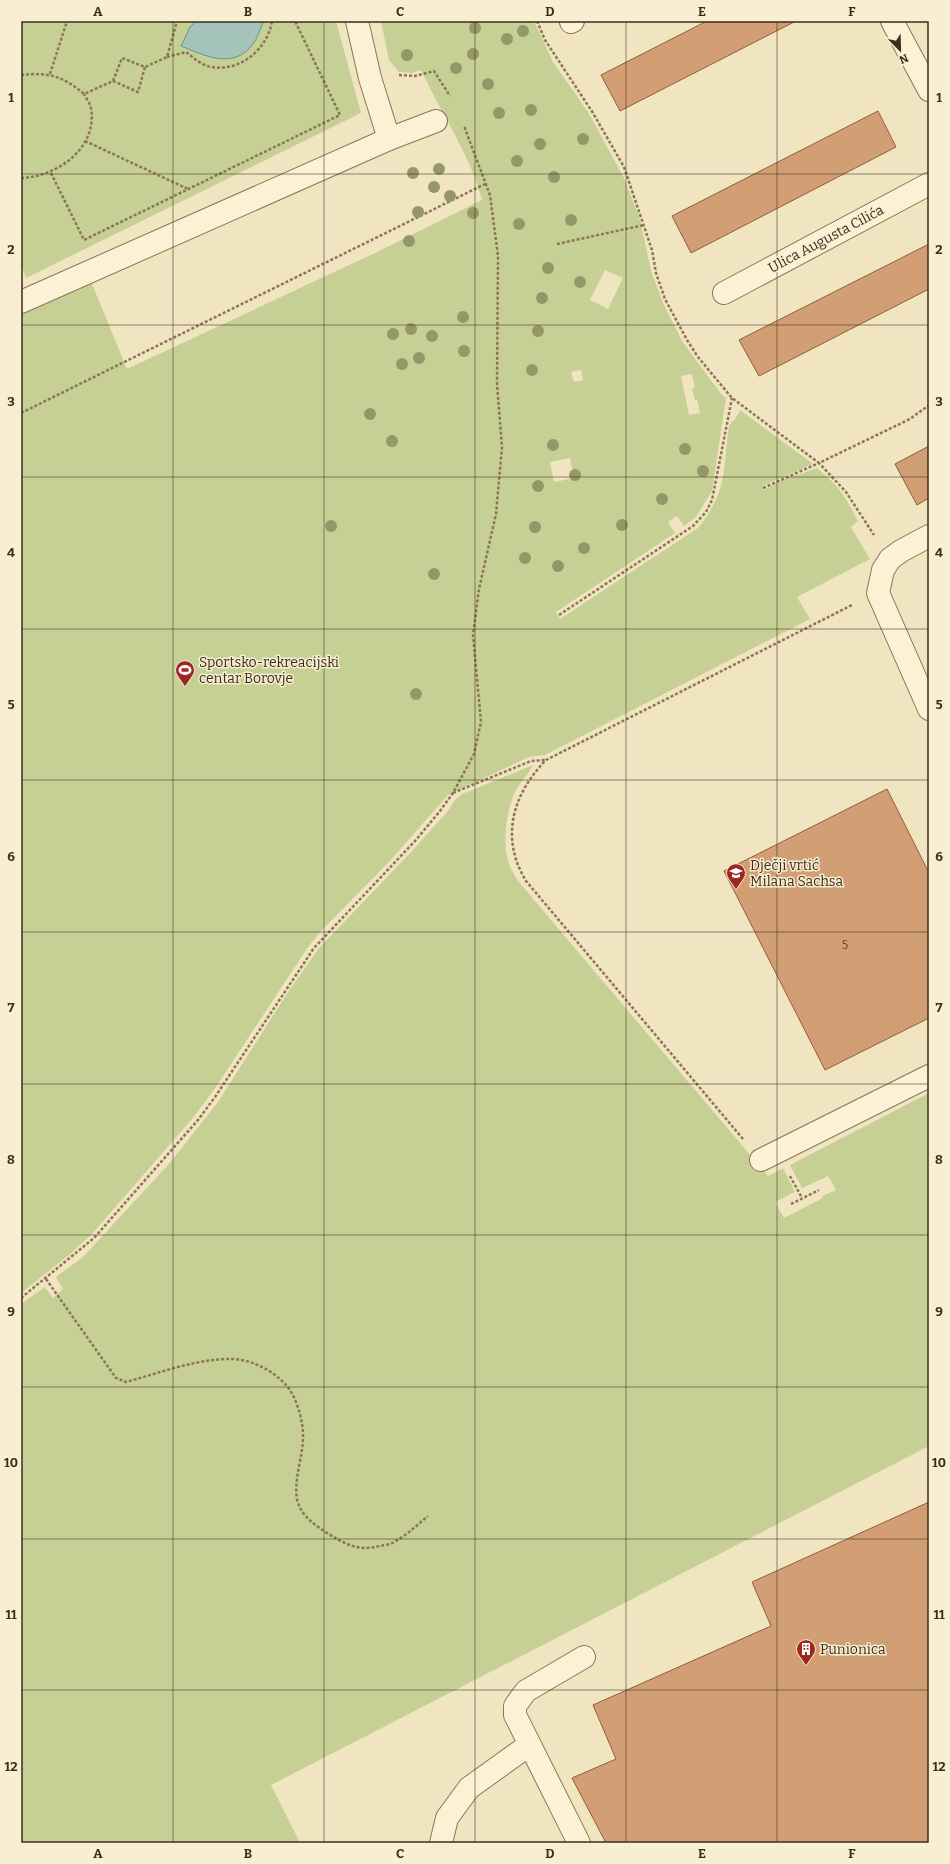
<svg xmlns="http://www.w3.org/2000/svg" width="950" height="1864" font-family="Bitter,serif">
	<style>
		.green { fill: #c7d094; fill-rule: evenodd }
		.water { fill: #a4c3bb; stroke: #6a9289 }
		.building { fill: #d29f74; stroke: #8d5e3b }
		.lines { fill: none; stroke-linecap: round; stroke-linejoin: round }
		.minor-casing { stroke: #8c7557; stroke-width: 24 }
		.path { stroke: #8c7557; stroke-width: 2.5; stroke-dasharray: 3 2; stroke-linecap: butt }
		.minor { stroke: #fbf1d5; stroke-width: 22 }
		.tree { fill: #959769 }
		.grid { fill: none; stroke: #3a2c1c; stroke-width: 1; stroke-opacity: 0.55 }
		.labels { text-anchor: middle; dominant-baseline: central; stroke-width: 3; stroke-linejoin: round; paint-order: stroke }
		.number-label { font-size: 12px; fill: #604932 }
		.street-label { font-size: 14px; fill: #3a2c1c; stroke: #f8eed1 }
		.poi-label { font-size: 14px; fill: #3a2c1c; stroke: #f8eed1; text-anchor: start }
		.neatline { fill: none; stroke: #3a2c1c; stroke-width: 1.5 }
		.grid-label { font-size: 13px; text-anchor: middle; font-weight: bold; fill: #3a2c1c }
	</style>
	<rect width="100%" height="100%" fill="#f1e4c1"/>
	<g class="green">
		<polygon points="21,21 336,21 361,113 26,278 21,264"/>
		<path d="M381 21H534L553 62 588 112 624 178 639 216 652 274 664 305 682 341 721 394 726 398 712 491 696 517 684 526 677 516 668 522 675 533 556 612 560 619 698 528C728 491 723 469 729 425L736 418 740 410 813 464 762 486 763 490 783 480 817 468C839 486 845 496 858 521L851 527 870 559 797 597 810 619 545 755 529 757 448 795 389 862 322 930 308 947 214 1090 192 1119 92 1234 69 1255 21 1293V289L83 262 127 369 377 252 482 200C470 154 441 113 421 70L412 73 399 72 389 60ZM605 270 623 278 608 309 590 300ZM581 370 583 380 574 382 571 372ZM692 374 695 388 692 389 695 400H697L700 413 689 415 681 376ZM570 458 574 478 554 482 550 462Z"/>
		<path d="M533 765C528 775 519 783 514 794 506 813 502 844 509 864 511 870 515 875 518 881L768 1176 783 1168 795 1192 775 1202 784 1218 823 1198 822 1196 836 1190 828 1176 802 1188 790 1165 929 1093V1446L271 1785 300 1843H21V1304L45 1287 53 1298 63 1289 56 1277 83 1257 168 1165 218 1102 288 992 319 948 412 851 448 811 455 800 462 794Z"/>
	</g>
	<path class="water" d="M196 21H264C260 28 258 38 253 44 234 70 205 56 181 46L190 27Z"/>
	<g class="building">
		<polygon points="707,21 796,21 620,111 601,75"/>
		<polygon points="878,111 896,147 691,253 672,216"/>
		<polygon points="929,244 929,289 759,376 739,340"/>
		<polygon points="929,446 929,498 917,505 895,464"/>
		<polygon points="887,789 929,873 929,1018 825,1070 724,871"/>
		<polygon points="929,1502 929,1843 606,1843 572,1778 616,1759 593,1705 771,1626 752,1582"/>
	</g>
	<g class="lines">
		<g class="minor-casing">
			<g id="minor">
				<polyline points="892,21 929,90"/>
				<polyline points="571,22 573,21"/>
				<polyline points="389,139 436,121"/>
				<polyline points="724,293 929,184"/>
				<polyline points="21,302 389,139 370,78 357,21"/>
				<polyline points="929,536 901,551 890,559 883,570 878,593 929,709"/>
				<polyline points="761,1160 929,1076"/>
				<polyline points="441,1843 447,1818 469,1788 529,1745"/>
				<polyline points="579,1843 515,1715 515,1706 526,1691 584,1657"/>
			</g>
		</g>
		<g class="path">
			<polyline points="537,21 545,40 593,113 624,167 652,250 656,273 665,299 687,340 698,357 732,398 819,463 910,419 929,405"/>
			<path d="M167 57 186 52C194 58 202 66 212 67 241 72 268 48 272 21"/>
			<polyline points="50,74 67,21"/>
			<path d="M21 75C48 72 63 76 84 94L113 81 122 58 145 67 167 57 177 21"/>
			<polyline points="399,75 415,76 434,71 450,96"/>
			<polyline points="113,81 138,92 145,67"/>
			<polyline points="85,141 188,189"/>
			<polyline points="51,173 84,240 340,115 295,21"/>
			<path d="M21 178C57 177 98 148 91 108 90 103 86 98 84 94"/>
			<polyline points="557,244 644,225"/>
			<polyline points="21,413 485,184"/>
			<polyline points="763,488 819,463 846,492 874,535"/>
			<polyline points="559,615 693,526 706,512 712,500 732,398"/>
			<polyline points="453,793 531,761 546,760"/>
			<path d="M743 1139 526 881C500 838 512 795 546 760L852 605"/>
			<polyline points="790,1176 802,1198"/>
			<polyline points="791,1204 819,1190"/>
			<path d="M46 1279 116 1378 126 1382C159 1373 193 1360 227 1359 247 1358 270 1368 284 1383 294 1392 300 1411 302 1424 307 1450 293 1474 297 1499 300 1514 312 1523 324 1531 343 1543 357 1552 380 1546 384 1545 390 1545 394 1542 406 1536 417 1525 428 1516"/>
			<polyline points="21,1298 94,1238 198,1120 215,1097 314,948 415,841 440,811 453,793 474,754 481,722 473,635 479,589 496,514 502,447 497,384 498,256 490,195 464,126"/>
		</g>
		<use href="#minor" class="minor"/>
	</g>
	<g class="tree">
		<circle cx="475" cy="28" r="6"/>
		<circle cx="523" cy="31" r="6"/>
		<circle cx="507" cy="39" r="6"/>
		<circle cx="473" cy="54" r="6"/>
		<circle cx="407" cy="55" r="6"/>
		<circle cx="456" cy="68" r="6"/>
		<circle cx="488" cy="84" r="6"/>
		<circle cx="531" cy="110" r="6"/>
		<circle cx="499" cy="113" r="6"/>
		<circle cx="583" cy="139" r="6"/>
		<circle cx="540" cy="144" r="6"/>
		<circle cx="517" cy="161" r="6"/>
		<circle cx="439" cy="169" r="6"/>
		<circle cx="413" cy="173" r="6"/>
		<circle cx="554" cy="177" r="6"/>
		<circle cx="434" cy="187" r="6"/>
		<circle cx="450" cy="196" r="6"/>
		<circle cx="418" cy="212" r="6"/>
		<circle cx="473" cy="213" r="6"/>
		<circle cx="571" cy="220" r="6"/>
		<circle cx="519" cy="224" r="6"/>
		<circle cx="409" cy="241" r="6"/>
		<circle cx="548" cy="268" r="6"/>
		<circle cx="580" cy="282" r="6"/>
		<circle cx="542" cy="298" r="6"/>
		<circle cx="463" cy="317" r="6"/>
		<circle cx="411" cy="329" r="6"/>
		<circle cx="538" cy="331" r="6"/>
		<circle cx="393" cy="334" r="6"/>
		<circle cx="432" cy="336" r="6"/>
		<circle cx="464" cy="351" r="6"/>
		<circle cx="419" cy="358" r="6"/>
		<circle cx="402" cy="364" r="6"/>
		<circle cx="532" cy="370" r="6"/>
		<circle cx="370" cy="414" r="6"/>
		<circle cx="392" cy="441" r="6"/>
		<circle cx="553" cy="445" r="6"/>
		<circle cx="685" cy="449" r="6"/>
		<circle cx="703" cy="471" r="6"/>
		<circle cx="575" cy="475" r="6"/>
		<circle cx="538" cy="486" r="6"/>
		<circle cx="662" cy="499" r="6"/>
		<circle cx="622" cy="525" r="6"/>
		<circle cx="331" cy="526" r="6"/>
		<circle cx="535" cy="527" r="6"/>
		<circle cx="584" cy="548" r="6"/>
		<circle cx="525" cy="558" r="6"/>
		<circle cx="558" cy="566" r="6"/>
		<circle cx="434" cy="574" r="6"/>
		<circle cx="416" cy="694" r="6"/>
	</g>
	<path class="grid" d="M173 21V1843M324 21V1843M475 21V1843M626 21V1843M777 21V1843M21 174H929M21 325H929M21 477H929M21 629H929M21 780H929M21 932H929M21 1084H929M21 1235H929M21 1387H929M21 1539H929M21 1690H929"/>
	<defs>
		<g id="stadium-pin" transform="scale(1)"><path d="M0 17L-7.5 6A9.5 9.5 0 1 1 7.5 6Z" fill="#9f2623" stroke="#f8eed1"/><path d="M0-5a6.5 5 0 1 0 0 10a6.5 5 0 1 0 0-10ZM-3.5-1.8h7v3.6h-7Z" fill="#fff"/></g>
		<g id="school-pin" transform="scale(1)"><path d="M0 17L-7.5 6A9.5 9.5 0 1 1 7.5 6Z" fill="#9f2623" stroke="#f8eed1"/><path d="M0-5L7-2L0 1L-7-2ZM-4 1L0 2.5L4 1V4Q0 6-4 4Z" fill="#fff"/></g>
		<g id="building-pin" transform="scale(1)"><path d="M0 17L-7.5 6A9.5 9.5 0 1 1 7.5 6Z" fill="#9f2623" stroke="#f8eed1"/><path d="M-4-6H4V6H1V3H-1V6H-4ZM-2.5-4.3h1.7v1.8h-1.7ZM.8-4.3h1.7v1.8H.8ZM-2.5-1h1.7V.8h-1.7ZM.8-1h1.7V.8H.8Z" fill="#fff"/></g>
	</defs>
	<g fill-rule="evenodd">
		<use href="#stadium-pin" x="185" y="670"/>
		<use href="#school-pin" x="736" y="873"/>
		<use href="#building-pin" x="806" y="1649"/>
	</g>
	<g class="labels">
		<g class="number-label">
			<text x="845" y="945">5</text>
		</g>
		<g class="street-label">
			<text transform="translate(826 239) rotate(-28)">Ulica Augusta Cilića</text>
		</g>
		<g class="poi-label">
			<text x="199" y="662">Sportsko-rekreacijski<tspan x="199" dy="16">centar Borovje</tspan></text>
			<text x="750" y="865">Dječji vrtić<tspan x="750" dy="16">Milana Sachsa</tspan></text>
			<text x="820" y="1649">Punionica</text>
		</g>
	</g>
	<rect width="950" height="1864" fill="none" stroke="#f8eed1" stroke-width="44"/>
	<g transform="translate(900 50) rotate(157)" stroke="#f8eed1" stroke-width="3" paint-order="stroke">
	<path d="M0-3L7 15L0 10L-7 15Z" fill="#3a2c1c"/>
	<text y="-6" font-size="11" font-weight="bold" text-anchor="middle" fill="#3a2c1c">N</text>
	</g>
	<rect x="22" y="22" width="906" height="1820" class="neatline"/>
	<g class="grid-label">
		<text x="98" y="16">A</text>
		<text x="248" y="16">B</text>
		<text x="400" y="16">C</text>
		<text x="550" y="16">D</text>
		<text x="702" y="16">E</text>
		<text x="852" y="16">F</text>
		<text x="11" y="102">1</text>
		<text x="939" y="102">1</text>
		<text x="11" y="254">2</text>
		<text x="939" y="254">2</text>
		<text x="11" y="406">3</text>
		<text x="939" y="406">3</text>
		<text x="11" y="557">4</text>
		<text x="939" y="557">4</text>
		<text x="11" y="709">5</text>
		<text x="939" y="709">5</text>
		<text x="11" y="861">6</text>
		<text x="939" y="861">6</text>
		<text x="11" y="1012">7</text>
		<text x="939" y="1012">7</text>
		<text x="11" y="1164">8</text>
		<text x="939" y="1164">8</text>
		<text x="11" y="1316">9</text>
		<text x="939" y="1316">9</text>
		<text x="11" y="1467">10</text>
		<text x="939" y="1467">10</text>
		<text x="11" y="1619">11</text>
		<text x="939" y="1619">11</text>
		<text x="11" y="1771">12</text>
		<text x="939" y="1771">12</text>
		<text x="98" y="1858">A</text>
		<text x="248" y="1858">B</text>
		<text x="400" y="1858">C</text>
		<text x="550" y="1858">D</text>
		<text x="702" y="1858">E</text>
		<text x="852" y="1858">F</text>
	</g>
</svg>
